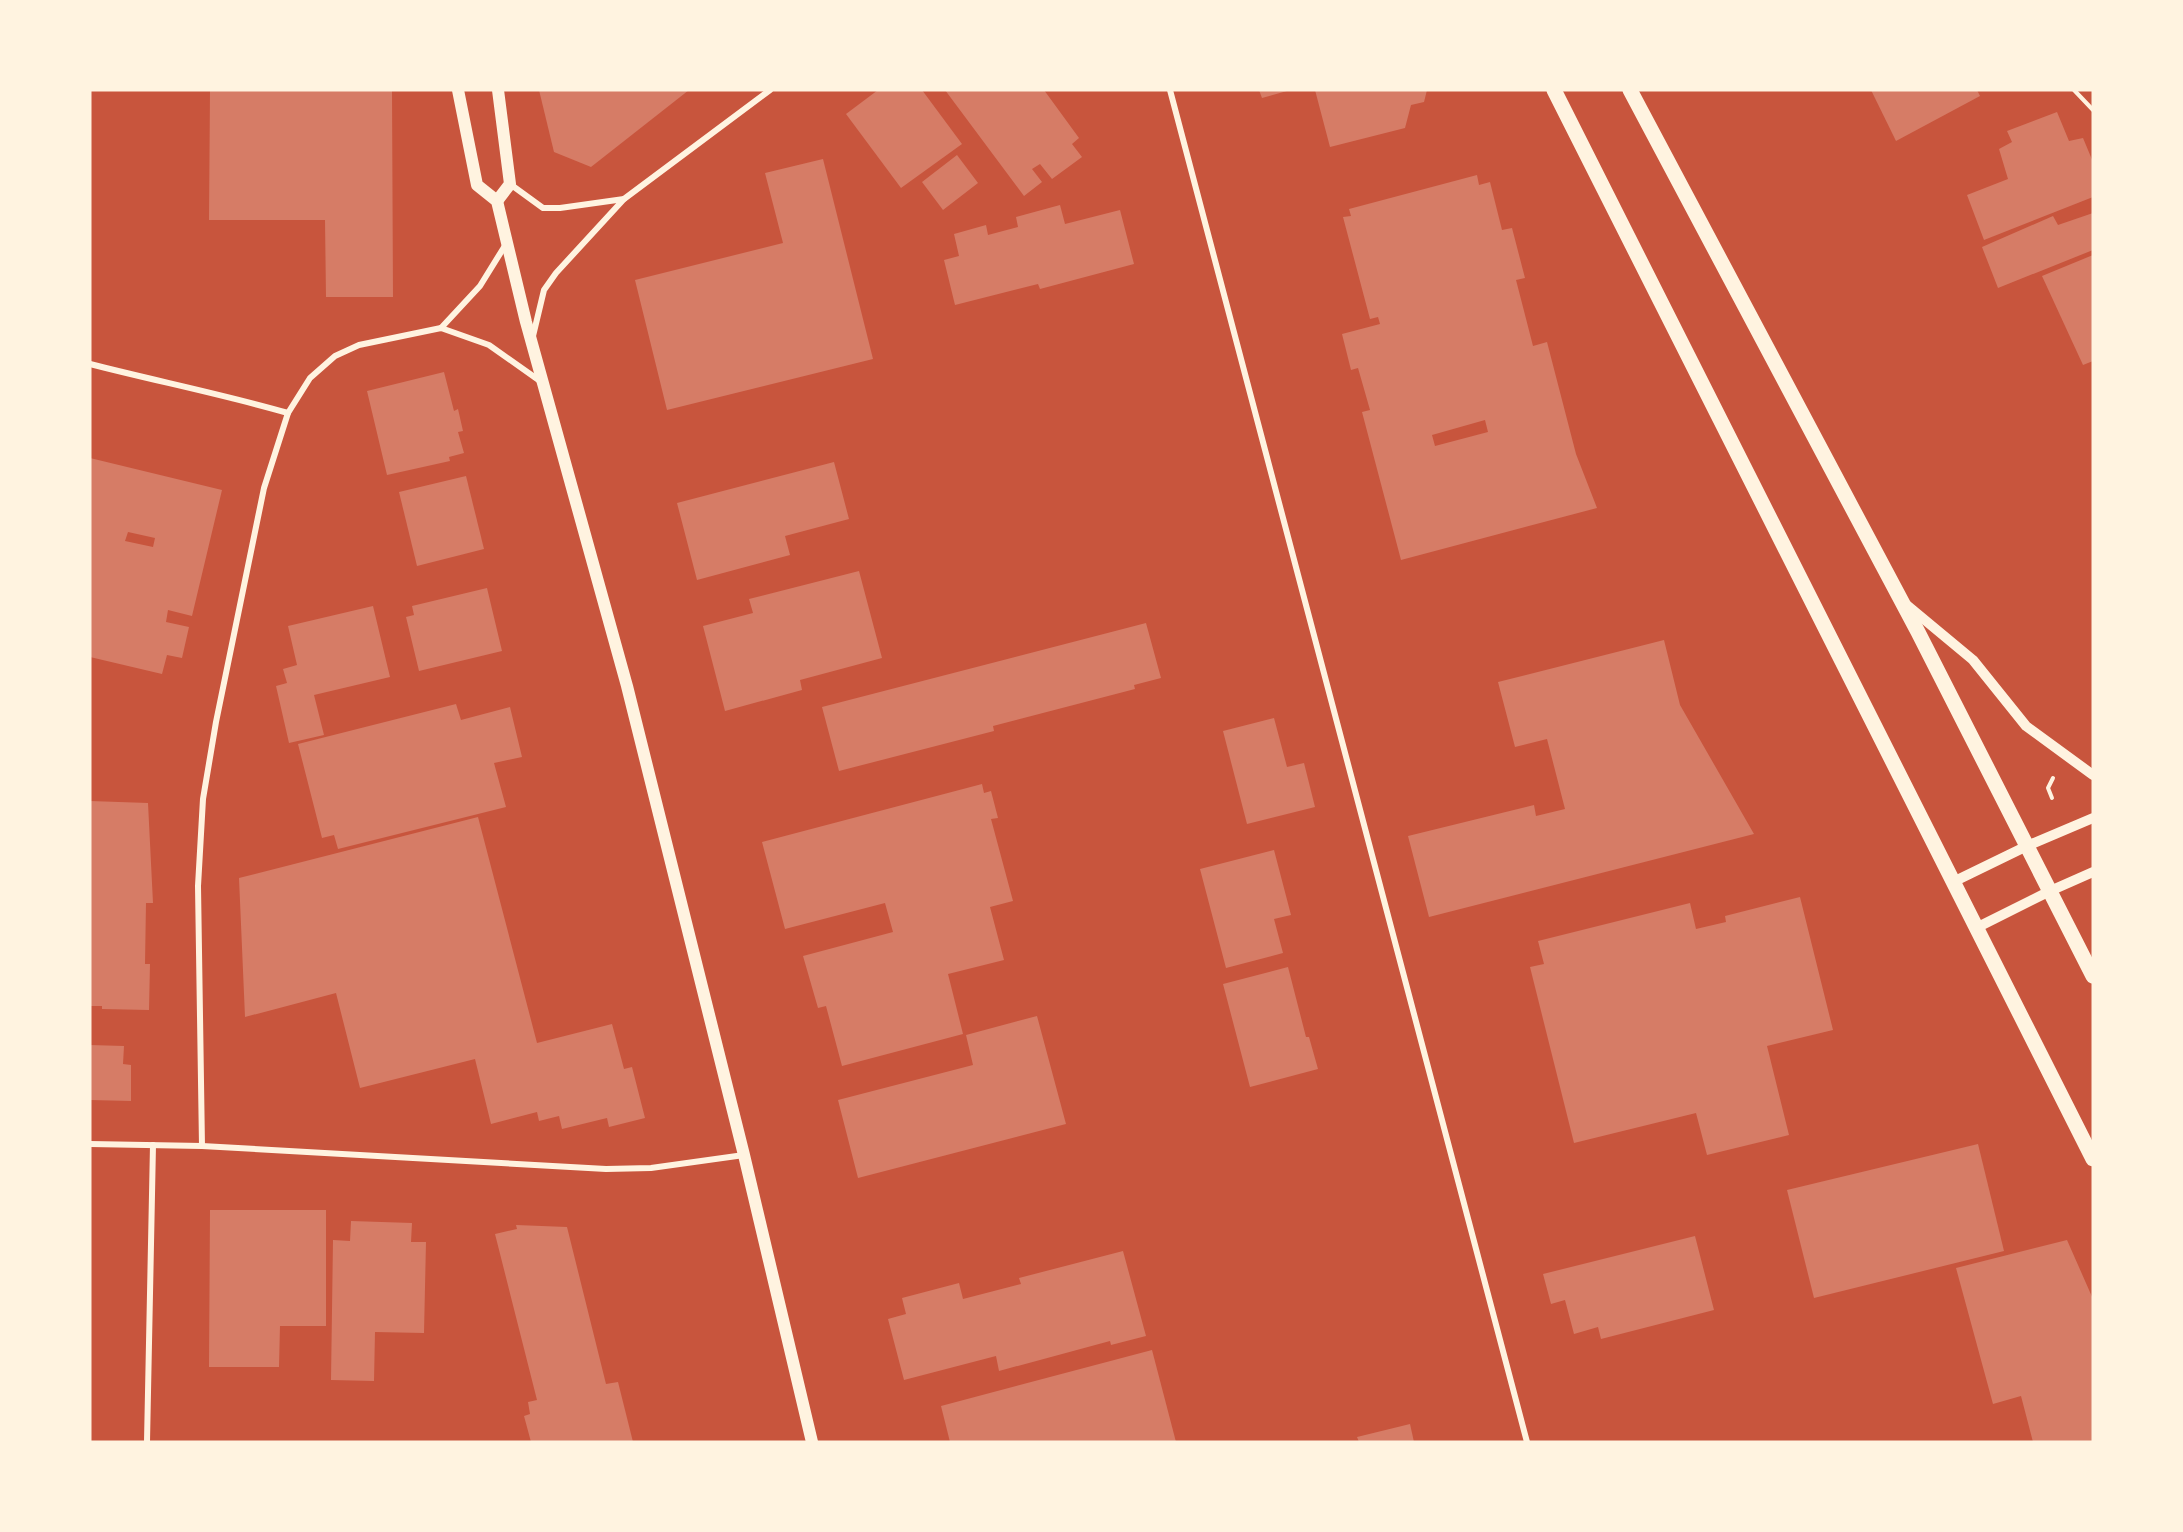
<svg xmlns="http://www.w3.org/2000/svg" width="2183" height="1532" font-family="'Golos Text',sans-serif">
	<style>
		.building { fill: #d67c66; fill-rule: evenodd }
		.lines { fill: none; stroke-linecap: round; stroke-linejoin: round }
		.path { stroke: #fff3e0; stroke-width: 4 }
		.minor { stroke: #fff3e0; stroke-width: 6 }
		.tertiary { stroke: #fff3e0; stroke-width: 10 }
		.secondary { stroke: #fff3e0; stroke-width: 12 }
		.primary { stroke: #fff3e0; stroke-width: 15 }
	</style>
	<rect width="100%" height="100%" fill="#c8553d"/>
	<g class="building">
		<polygon points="210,90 392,90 393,297 326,297 325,220 209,220"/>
		<polygon points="539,90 689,90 591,167 554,152"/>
		<polygon points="878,90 922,90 962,144 901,188 846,114"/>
		<polygon points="945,90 1044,90 1079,138 1072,144 1082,157 1052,179 1040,164 1032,169 1042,182 1024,196"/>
		<polygon points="1259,90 1287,90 1287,91 1262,98"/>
		<polygon points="1315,90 1427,90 1424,102 1411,105 1405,128 1330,147"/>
		<polygon points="1871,90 1977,90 1980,96 1896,141"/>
		<polygon points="2057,112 2069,141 2083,138 2093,162 2093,197 1984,240 1967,195 2008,179 1999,149 2012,142 2007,131"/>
		<polygon points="957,155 978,183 943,210 922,182"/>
		<polygon points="823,159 873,359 667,410 635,280 783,243 765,173"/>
		<path d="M1477 175 1479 185 1490 182 1502 230 1512 228 1525 278 1516 280 1533 346 1547 342 1576 454 1597 508 1401 560 1362 412 1370 410 1358 368 1351 370 1342 334 1380 324 1378 317 1370 319 1343 217 1351 216 1349 209ZM1485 420 1488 432 1435 446 1432 435Z"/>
		<polygon points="1060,205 1065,224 1120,210 1134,264 1040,289 1038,284 955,305 944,260 959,256 954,234 986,225 988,235 1018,227 1016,217"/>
		<polygon points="2093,213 2093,250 1998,288 1982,247 2053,216 2058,225"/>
		<polygon points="2093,255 2093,361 2083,365 2042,276"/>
		<polygon points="444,372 454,411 458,409 463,431 458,432 464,453 449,457 450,461 387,475 367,391"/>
		<path d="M90 458 222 490 192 616 168 610 166 622 189 627 182 658 167 655 162 674 90 657ZM128 532 155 538 153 547 125 541Z"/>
		<polygon points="834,462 849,519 785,536 790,555 697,580 677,503"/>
		<polygon points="466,476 484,549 417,566 399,492"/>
		<polygon points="859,571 882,658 800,680 802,690 725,711 703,626 753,613 749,599"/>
		<polygon points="487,588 502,651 419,671 406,617 414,615 412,606"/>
		<polygon points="373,606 390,677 314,695 324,735 289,743 276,686 287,683 283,669 297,665 288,626"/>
		<polygon points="1146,623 1161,678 1134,685 1135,689 993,726 994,731 839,771 822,707"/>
		<polygon points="1664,640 1680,705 1754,834 1429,917 1408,836 1534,805 1536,816 1565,809 1547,739 1515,747 1498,682"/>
		<polygon points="456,704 461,720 510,707 522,757 494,763 506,807 338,849 334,835 322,838 298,744"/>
		<polygon points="1274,718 1287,767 1304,763 1315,807 1247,824 1223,731"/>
		<polygon points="982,784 984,793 991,791 998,818 991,819 1013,901 990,907 1004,960 948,974 963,1034 842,1066 826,1006 818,1008 803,956 893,932 885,903 785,929 762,842"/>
		<polygon points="90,801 148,803 153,903 146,903 145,964 150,964 149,1010 102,1009 102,1006 90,1006"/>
		<polygon points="478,817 537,1043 612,1024 624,1069 632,1067 645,1118 609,1127 607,1118 562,1129 559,1116 539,1121 537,1112 491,1124 475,1059 360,1088 336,993 245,1017 239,878"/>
		<polygon points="1274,850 1291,915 1274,919 1283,953 1226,968 1200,869"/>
		<polygon points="1800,897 1833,1030 1767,1046 1789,1135 1707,1155 1696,1113 1574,1143 1530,967 1544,964 1538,941 1690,903 1696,929 1726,922 1725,916"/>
		<polygon points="1288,967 1306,1037 1309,1037 1318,1069 1250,1087 1223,984"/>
		<polygon points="1037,1016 1066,1124 858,1178 838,1100 973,1065 966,1035"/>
		<polygon points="90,1045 124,1046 123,1064 131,1065 131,1101 90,1100"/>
		<polygon points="1978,1144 2004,1251 1814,1298 1787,1190"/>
		<polygon points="210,1210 326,1210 326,1326 280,1326 279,1367 209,1367"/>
		<polygon points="351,1221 412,1223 411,1242 426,1242 424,1333 375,1332 374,1381 331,1380 333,1240 350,1241"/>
		<polygon points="516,1225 567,1227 606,1384 618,1382 633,1442 531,1442 524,1416 530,1414 528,1402 537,1400 495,1234 517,1229"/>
		<polygon points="1695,1236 1714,1310 1601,1339 1598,1327 1574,1334 1565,1300 1551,1304 1543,1274"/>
		<polygon points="2067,1240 2093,1299 2093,1442 2033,1442 2021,1396 1993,1404 1956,1268"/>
		<polygon points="1123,1251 1146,1336 1111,1345 1110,1341 999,1371 996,1356 904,1380 888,1319 906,1314 902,1298 959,1283 963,1299 1021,1284 1019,1278"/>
		<polygon points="1152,1350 1176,1442 950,1442 941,1406"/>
		<polygon points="1410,1424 1414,1442 1359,1442 1357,1437"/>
	</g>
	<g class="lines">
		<g class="path">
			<polyline points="2074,90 2093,110"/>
			<polyline points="2052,798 2048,788 2053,778"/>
		</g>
		<g class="minor">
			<polyline points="1170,90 1527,1442"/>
			<polyline points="510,184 543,208 560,208 624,199"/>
			<polyline points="441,328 480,286 506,244"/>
			<polyline points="533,336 544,290 556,273 624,199 770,90"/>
			<path d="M90 364C156 381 222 394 288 413"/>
			<polyline points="90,1144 202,1146 606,1169 651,1168 744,1155"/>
			<polyline points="202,1146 198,886 203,799 216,722 264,488 288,413 310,378 335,356 359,345 441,328 489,345 540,381"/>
			<polyline points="147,1442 153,1145"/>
		</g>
		<g class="tertiary">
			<polyline points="1908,606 1973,660 2026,726 2093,775"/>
			<polyline points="1953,882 2027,846 2093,818"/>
			<polyline points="1976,928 2050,891 2093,872"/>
		</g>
		<g class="secondary">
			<polyline points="458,90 477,185 497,201 526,322 627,686 744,1155 812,1442"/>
			<polyline points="497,201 510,184 498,90"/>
		</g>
		<g class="primary">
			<polyline points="1554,90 2093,1159"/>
			<polyline points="1630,90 1918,632 2093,976"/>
		</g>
	</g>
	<rect width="2183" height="1532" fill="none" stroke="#fff3e0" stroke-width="183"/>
</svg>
